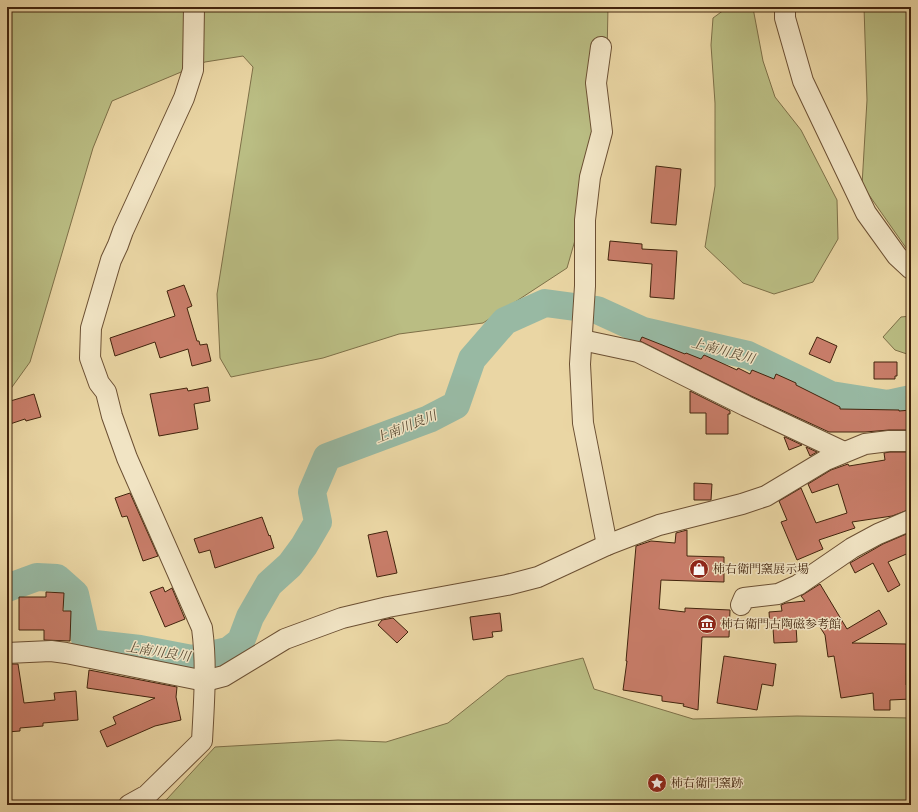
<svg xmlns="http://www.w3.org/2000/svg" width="918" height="812" font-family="Cardo,'Noto Serif JP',serif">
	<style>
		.green { fill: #babd83; stroke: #7e7048 }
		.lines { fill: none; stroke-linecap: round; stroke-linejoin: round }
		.river { stroke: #98b9a3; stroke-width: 28 }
		.building { fill: #c87d69; stroke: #42240d }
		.minor-casing { stroke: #6c5033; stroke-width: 22 }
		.minor { stroke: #f1e4c4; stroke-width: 20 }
		.labels { text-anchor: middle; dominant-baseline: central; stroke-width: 3; stroke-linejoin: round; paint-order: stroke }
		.poi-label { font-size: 12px; fill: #42240d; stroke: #f1e4c4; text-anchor: start }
		.water-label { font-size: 13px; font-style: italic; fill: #584932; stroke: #f1e4c4 }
	</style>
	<rect width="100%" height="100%" fill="#ead6a4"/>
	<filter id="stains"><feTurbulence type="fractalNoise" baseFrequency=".005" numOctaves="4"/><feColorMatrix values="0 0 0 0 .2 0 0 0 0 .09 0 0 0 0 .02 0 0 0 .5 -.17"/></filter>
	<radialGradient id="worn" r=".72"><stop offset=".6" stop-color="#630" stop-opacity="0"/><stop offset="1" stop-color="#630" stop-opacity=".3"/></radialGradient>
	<g class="green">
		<polygon points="7,7 608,7 607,56 603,143 567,268 483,323 399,334 323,358 231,377 220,358 217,294 253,67 243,56 205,62 112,101 93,148 30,362 7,394"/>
		<polygon points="728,7 753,8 763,61 775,97 801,130 837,200 838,239 813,282 774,294 743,283 705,247 715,186 715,103 711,45 713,18"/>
		<polygon points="864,7 911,7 911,255 862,185 867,100"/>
		<polygon points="911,316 911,355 910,355 895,350 883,337 901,317"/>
		<polygon points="583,658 594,689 693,719 797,716 911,718 911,805 159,805 167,799 215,747 338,740 386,742 448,723 507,676"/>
	</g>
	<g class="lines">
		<polyline class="river" points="7,588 37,577 57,578 75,594 86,643 140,649 192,659 228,651 241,641 250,617 269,584 290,565 304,546 318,522 312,492 327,457 429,419 456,405 472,359 505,321 545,303 597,310 643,331 748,355 831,395 888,404 911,399"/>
	</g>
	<g class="building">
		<polygon points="656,166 681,169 676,225 651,223"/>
		<polygon points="610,241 642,244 642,249 677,251 674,299 650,297 652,264 608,260"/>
		<polygon points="184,285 192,306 187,308 197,341 199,341 200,345 207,344 211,361 192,366 188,349 160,358 155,342 115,356 110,338 175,316 167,291"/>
		<polygon points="642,337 685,354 686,353 701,359 704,355 737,370 738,368 750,374 752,370 774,379 776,374 796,383 796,385 840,407 840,409 899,410 899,411 911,410 911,430 889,430 865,432 829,432 751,396 640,341"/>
		<polygon points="817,337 837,346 830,363 809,354"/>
		<polygon points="874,362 897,362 897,376 895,376 895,379 874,379"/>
		<polygon points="208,387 210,401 194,404 198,429 159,436 150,394 187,388 188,391"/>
		<polygon points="690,391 730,411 730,414 728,414 728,434 706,434 706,413 690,413"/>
		<polygon points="34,394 41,417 26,421 25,419 7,425 7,402"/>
		<polygon points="784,437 785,437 802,445 789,450"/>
		<polygon points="806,447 817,452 810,456"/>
		<polygon points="890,452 911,452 911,509 892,516 852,522 855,528 819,540 823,549 797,560 781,522 787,520 779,501 801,488 816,523 847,513 838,484 812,493 808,484 831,470 848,464 849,466 885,460 884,453"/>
		<polygon points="694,483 712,484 711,500 694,500"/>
		<polygon points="130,493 158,556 143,561 127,516 122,517 115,498"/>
		<polygon points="262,517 269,536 270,535 274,548 215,568 210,550 199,553 194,539"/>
		<polygon points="687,530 687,556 724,557 724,582 661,580 659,609 685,612 685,608 730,610 729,637 702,637 698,710 683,706 684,704 662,701 662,696 623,690 627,661 626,661 636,546 651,541 675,543 676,533"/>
		<polygon points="387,531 397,573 377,577 368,535"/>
		<polygon points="911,532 911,552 888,562 900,585 888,592 873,563 855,573 850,563 883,544"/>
		<polygon points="820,584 847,629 879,610 887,624 852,643 906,644 906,685 911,685 911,699 890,700 890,710 874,710 873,693 841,698 834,656 828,657 825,635 818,624 796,626 797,642 774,643 773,628 770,628 769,612 782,611 781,605 786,603 805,601 801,596"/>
		<polygon points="163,587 165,592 172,588 185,619 165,627 150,592"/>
		<polygon points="46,592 64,593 63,611 71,611 70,641 44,640 44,630 19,630 19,597 46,597"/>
		<polygon points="500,613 502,631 492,632 493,637 473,640 470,617"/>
		<polygon points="393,618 408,632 397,643 378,625 382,620"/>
		<polygon points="724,656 776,664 773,686 762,684 757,710 717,703"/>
		<polygon points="7,664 18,664 24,703 55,700 54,693 76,691 78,720 43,723 43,726 20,728 20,731 7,732"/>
		<polygon points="89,670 177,687 176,697 181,720 155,726 107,747 100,731 116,724 113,717 155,698 87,688"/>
	</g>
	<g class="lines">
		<g class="minor-casing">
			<g id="minor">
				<polyline points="785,7 785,18 803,81 866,213 897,256 911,269"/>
				<polyline points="601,47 596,83 602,132 590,177 585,220 585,286 580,364 583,423 607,545"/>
				<polyline points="582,340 638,352 746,406 844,452"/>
				<polyline points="741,605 744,598 778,594 798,585 852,548 878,534 911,520"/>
				<polyline points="7,653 51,651 66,653 205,681 224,676 285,639 342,618 388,607 507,585 538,577 607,545 659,525 742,504 766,496 826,460 865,444 889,441 911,441"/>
				<path d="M129 805 147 795 202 741C204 703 207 665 202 628L127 458 112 416 106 392 99 383 90 358 91 328 111 260 118 245 123 231 184 98 193 70 194 7"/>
			</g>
		</g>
		<use href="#minor" class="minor"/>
	</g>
	<defs>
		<g id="shop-disc" transform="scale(1)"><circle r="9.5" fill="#8f2418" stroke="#f1e4c4"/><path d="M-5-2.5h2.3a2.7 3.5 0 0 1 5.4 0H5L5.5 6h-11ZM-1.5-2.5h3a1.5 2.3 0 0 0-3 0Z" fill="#fff"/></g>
		<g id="museum-disc" transform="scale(1)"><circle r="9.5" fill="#8f2418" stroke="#f1e4c4"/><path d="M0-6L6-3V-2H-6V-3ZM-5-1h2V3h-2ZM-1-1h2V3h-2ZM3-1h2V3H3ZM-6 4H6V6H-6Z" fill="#fff"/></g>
		<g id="sight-disc" transform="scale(1)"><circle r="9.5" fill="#8f2418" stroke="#f1e4c4"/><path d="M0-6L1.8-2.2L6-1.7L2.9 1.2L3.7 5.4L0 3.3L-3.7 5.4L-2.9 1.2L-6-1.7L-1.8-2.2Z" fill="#fff"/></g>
	</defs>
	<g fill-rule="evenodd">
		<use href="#shop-disc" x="699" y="569"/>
		<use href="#museum-disc" x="707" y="624"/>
		<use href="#sight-disc" x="657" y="783"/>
	</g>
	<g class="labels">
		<g class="poi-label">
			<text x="713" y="569">柿右衛門窯展示場</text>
			<text x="721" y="624">柿右衛門古陶磁参考館</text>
			<text x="671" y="783">柿右衛門窯跡</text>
		</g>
		<g class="water-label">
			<text transform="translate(723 351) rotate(15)">上南川良川</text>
			<text transform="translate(406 427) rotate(-22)">上南川良川</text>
			<text transform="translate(158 652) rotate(9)">上南川良川</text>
		</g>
	</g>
	<rect width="918" height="812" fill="none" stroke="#ead6a4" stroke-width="24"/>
	<rect x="8" y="8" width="902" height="796" fill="none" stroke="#42240d" stroke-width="2"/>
	<rect x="12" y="12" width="894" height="788" fill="none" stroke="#42240d"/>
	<rect width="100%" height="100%" filter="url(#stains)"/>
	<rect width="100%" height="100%" fill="url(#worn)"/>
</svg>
